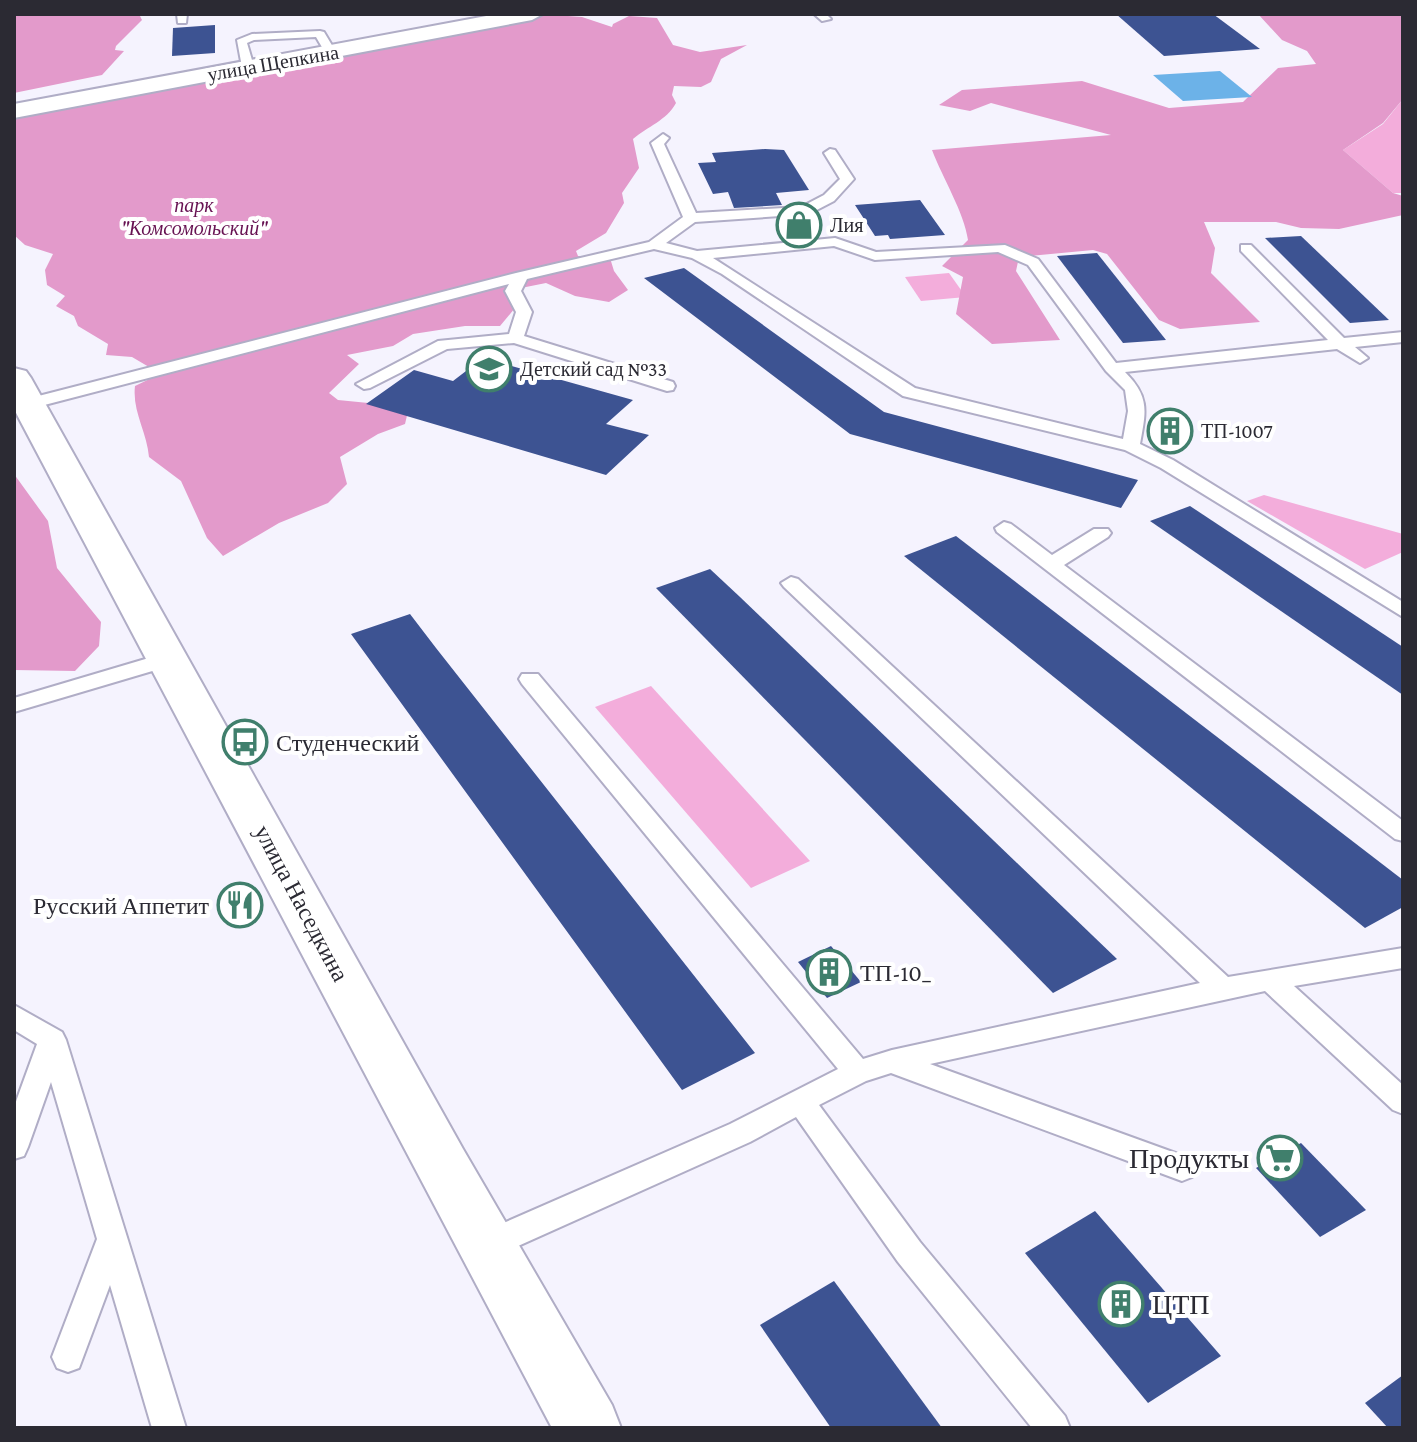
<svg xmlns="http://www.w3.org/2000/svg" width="1417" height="1442" font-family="'Crimson Pro',serif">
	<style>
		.green { fill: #f3addb }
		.forest { fill: #e39acb }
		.water { fill: #6cb2e8 }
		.building { fill: #3d5392 }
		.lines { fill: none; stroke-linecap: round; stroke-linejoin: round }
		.lane-casing { stroke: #b0adc6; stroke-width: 4 }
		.secondary-casing { stroke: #b0adc6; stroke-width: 4 }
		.lane { fill: #fff; fill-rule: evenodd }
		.secondary { fill: #fff; fill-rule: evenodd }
		.labels { text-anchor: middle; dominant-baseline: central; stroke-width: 8; stroke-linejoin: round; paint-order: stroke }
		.far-street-label { font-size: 20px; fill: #2b2a33; stroke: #fff }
		.far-park-label { font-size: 20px; font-style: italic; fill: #671252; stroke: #fff }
		.far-poi-label { font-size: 20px; fill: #2b2a33; stroke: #fff; text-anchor: start }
		.poi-label { font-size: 24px; fill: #2b2a33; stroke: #fff; text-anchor: start }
		.street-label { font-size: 24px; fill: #2b2a33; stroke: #fff }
		.near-poi-label { font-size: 28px; fill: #2b2a33; stroke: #fff; text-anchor: end }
	</style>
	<rect width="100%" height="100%" fill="#f5f3fe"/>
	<g class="green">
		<polygon points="1403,99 1403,193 1393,193 1343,150 1383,124"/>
		<polygon points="949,273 966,297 921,301 905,277"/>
		<polygon points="1264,495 1403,534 1403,552 1365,569 1247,501"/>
		<polygon points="651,686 810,861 751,888 595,707"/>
	</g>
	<g class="forest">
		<polygon points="14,14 139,14 142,20 116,46 115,50 124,51 102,75 14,93"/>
		<path d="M540 14 582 17 612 27 613 24 629 16 657 18 673 45 700 52 747 45 721 59 711 82 701 87 674 86 672 95 676 103C666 121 648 126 633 139L639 168 622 193 624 203 606 233 576 251 578 256 594 257 149 367 132 357 106 355 108 344 78 326 74 316 56 306 65 296 47 285 45 270 53 254 25 245 14 235V114L483 26 510 25V21Z"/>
		<path d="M1258 14H1403V99L1383 123 1343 150 1393 193 1403 196V215L1339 229 1301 228 1276 222H1204L1215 248 1211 273 1260 322 1180 329 1159 320 1107 254 1093 250 1019 257 1016 271 1060 340 992 344 956 314 963 277 942 266 968 240C964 212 943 179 932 150L1111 135 991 103 970 111 939 105 962 90 1082 81 1169 108 1243 102 1278 68 1316 64 1307 51 1282 40Z"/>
		<path d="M605 258H610L614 271 628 290 609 302 575 296 546 283 511 290 515 308 500 326H465L413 334 393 346 347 355 359 364 329 393 338 400 409 407 405 424 378 434 340 457 347 484 328 503 279 523 223 556 207 538 181 481 149 457C147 432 132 411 135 386L162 373Z"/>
		<polygon points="14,474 48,521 57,568 101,622 99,646 75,671 14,670"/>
	</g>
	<polygon class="water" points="1220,71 1252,97 1183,101 1153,75"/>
	<g class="building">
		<polygon points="1116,14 1213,14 1260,49 1164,56"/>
		<polygon points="215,25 215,53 172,56 173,28"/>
		<polygon points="765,149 784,150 809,190 776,193 782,205 734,208 728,192 713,194 698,163 716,162 712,153"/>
		<polygon points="920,200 945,235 890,239 888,235 875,236 855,205"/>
		<polygon points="1301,236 1389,320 1350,323 1265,238"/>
		<polygon points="1097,253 1166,340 1123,343 1057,256"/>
		<polygon points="684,268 884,412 1138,480 1121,508 850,434 644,278"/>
		<polygon points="483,358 633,400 606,424 649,435 606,475 366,404 414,370 453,381"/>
		<polygon points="1190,506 1403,647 1403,695 1150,521"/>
		<polygon points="956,536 1403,880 1403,907 1365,928 904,556"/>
		<polygon points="710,569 740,597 1117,959 1053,993 656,588"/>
		<polygon points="410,614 436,648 755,1053 682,1090 351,634"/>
		<polygon points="831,946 861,982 827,998 798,962"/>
		<polygon points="1301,1143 1366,1210 1320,1237 1256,1168"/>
		<polygon points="1095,1211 1221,1356 1148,1403 1025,1253"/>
		<polygon points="834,1281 890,1357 942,1428 831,1428 760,1325"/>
		<polygon points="1403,1375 1403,1428 1388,1428 1365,1403"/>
	</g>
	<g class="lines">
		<g class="lane-casing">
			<g id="lane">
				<polygon points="177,14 187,14 186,23 178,23"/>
				<polygon points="814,14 826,14 831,19 822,21"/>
				<polygon points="320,31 324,32 336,52 334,54 326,54 316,37 254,40 247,43 254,67 248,70 242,67 237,40 252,34"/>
				<path d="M663 134 669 138 664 144 696 213 801 207 824 195 840 179 824 153 830 149 835 150 854 179 834 201 809 214 695 222 666 243 697 251 835 238 876 252 1005 245 1038 259 1116 363 1328 340 1241 251V245H1251L1344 338 1403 332V342L1355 347 1368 358 1360 363 1337 349 1125 372C1150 397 1146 411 1140 444L1173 460 1403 602V617L1161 468 1125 450 903 396 722 274 692 258 654 249 527 279 521 291 532 312 524 336 673 382 675 386 673 390 667 391 514 343 447 349 370 388 364 389 356 384 438 341 509 334 516 312 505 291 509 284 29 409 21 404 23 400 516 273 649 242 683 217 651 143ZM834 246 875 260 998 252 1028 265 1106 371 1125 390 1128 411 1123 439 915 388 713 258Z"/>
				<polygon points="1004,522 1011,524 1052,555 1094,529 1108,529 1111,533 1108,537 1064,565 1403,821 1403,841 1395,839 997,532 995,528"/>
				<polygon points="791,577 798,579 1228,977 1403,948 1403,968 1294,986 1403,1085 1403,1114 1393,1110 1265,991 930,1064 1192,1159 1197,1168 1192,1177 1182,1181 891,1073 866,1081 819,1105 920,1242 1065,1416 1070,1428 1032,1428 898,1262 796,1117 750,1142 498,1255 487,1259 476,1255 472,1245 476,1235 730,1124 838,1069 522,684 519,679 522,674 538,674 863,1059 892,1050 1200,983 784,587 781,583"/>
				<polygon points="169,652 180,659 176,664 14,712 14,698"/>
				<polygon points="14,1005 62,1032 66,1040 186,1428 152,1428 110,1285 79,1368 68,1372 57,1368 52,1357 97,1239 51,1082 28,1147 24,1156 14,1159 14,1107 37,1044 14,1030"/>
			</g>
		</g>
		<g class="secondary-casing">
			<g id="secondary">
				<polygon points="497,14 543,14 532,20 14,118 14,104"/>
				<polygon points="14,368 26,371 31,378 463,1149 612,1405 621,1428 552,1428 14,409"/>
			</g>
		</g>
		<use href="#lane" class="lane"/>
		<use href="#secondary" class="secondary"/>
	</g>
	<defs>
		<g id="shop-ring" transform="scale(2.3)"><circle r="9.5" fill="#fff" stroke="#407f6c" stroke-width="1.5"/><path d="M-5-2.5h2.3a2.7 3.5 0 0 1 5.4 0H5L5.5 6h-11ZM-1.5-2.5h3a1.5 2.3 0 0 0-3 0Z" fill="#407f6c"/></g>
		<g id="school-ring" transform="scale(2.3)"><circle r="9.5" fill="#fff" stroke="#407f6c" stroke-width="1.5"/><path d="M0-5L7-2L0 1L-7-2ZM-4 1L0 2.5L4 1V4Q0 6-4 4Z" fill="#407f6c"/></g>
		<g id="building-ring" transform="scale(2.3)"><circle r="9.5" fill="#fff" stroke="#407f6c" stroke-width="1.5"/><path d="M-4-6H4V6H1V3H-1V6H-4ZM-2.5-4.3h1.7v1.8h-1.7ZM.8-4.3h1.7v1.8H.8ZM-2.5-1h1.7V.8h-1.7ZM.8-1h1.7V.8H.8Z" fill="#407f6c"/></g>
		<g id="bus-ring" transform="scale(2.3)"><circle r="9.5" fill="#fff" stroke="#407f6c" stroke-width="1.5"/><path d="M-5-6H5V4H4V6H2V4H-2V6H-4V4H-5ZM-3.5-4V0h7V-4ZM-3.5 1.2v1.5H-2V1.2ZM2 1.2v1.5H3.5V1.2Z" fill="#407f6c"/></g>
		<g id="restaurant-ring" transform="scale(2.3)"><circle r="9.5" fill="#fff" stroke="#407f6c" stroke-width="1.5"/><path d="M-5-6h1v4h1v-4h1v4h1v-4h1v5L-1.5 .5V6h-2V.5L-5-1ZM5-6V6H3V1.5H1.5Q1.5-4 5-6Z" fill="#407f6c"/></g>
		<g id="supermarket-ring" transform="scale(2.3)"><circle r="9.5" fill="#fff" stroke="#407f6c" stroke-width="1.5"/><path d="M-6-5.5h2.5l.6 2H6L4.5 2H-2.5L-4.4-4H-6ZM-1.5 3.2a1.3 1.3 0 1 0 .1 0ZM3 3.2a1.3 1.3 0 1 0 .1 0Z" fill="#407f6c"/></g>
	</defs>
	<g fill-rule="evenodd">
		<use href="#shop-ring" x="799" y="225"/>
		<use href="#school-ring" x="489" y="369"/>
		<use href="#building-ring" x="1170" y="431"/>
		<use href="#bus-ring" x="245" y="742"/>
		<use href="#restaurant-ring" x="240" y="905"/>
		<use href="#building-ring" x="829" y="972"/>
		<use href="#supermarket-ring" x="1280" y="1158"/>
		<use href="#building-ring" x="1121" y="1304"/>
	</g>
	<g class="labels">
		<g class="far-street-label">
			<text transform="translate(273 63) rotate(-10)">улица Щепкина</text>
		</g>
		<g class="far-park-label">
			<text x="194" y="205">парк<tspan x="194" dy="23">"Комсомольский"</tspan></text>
		</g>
		<g class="far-poi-label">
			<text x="830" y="225">Лия</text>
			<text x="520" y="369">Детский сад №33</text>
			<text x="1201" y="431">ТП-1007</text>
		</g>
		<g class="poi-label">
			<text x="276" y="742">Студенческий</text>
			<text x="209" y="905" text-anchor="end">Русский Аппетит</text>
			<text x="860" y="972">ТП-10_</text>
		</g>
		<g class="street-label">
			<text transform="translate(302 903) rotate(62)">улица Наседкина</text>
		</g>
		<g class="near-poi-label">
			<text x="1249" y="1158">Продукты</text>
			<text x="1152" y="1304" text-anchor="start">ЦТП</text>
		</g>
	</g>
	<rect width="1417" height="1442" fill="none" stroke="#2b2a33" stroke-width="32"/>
</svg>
